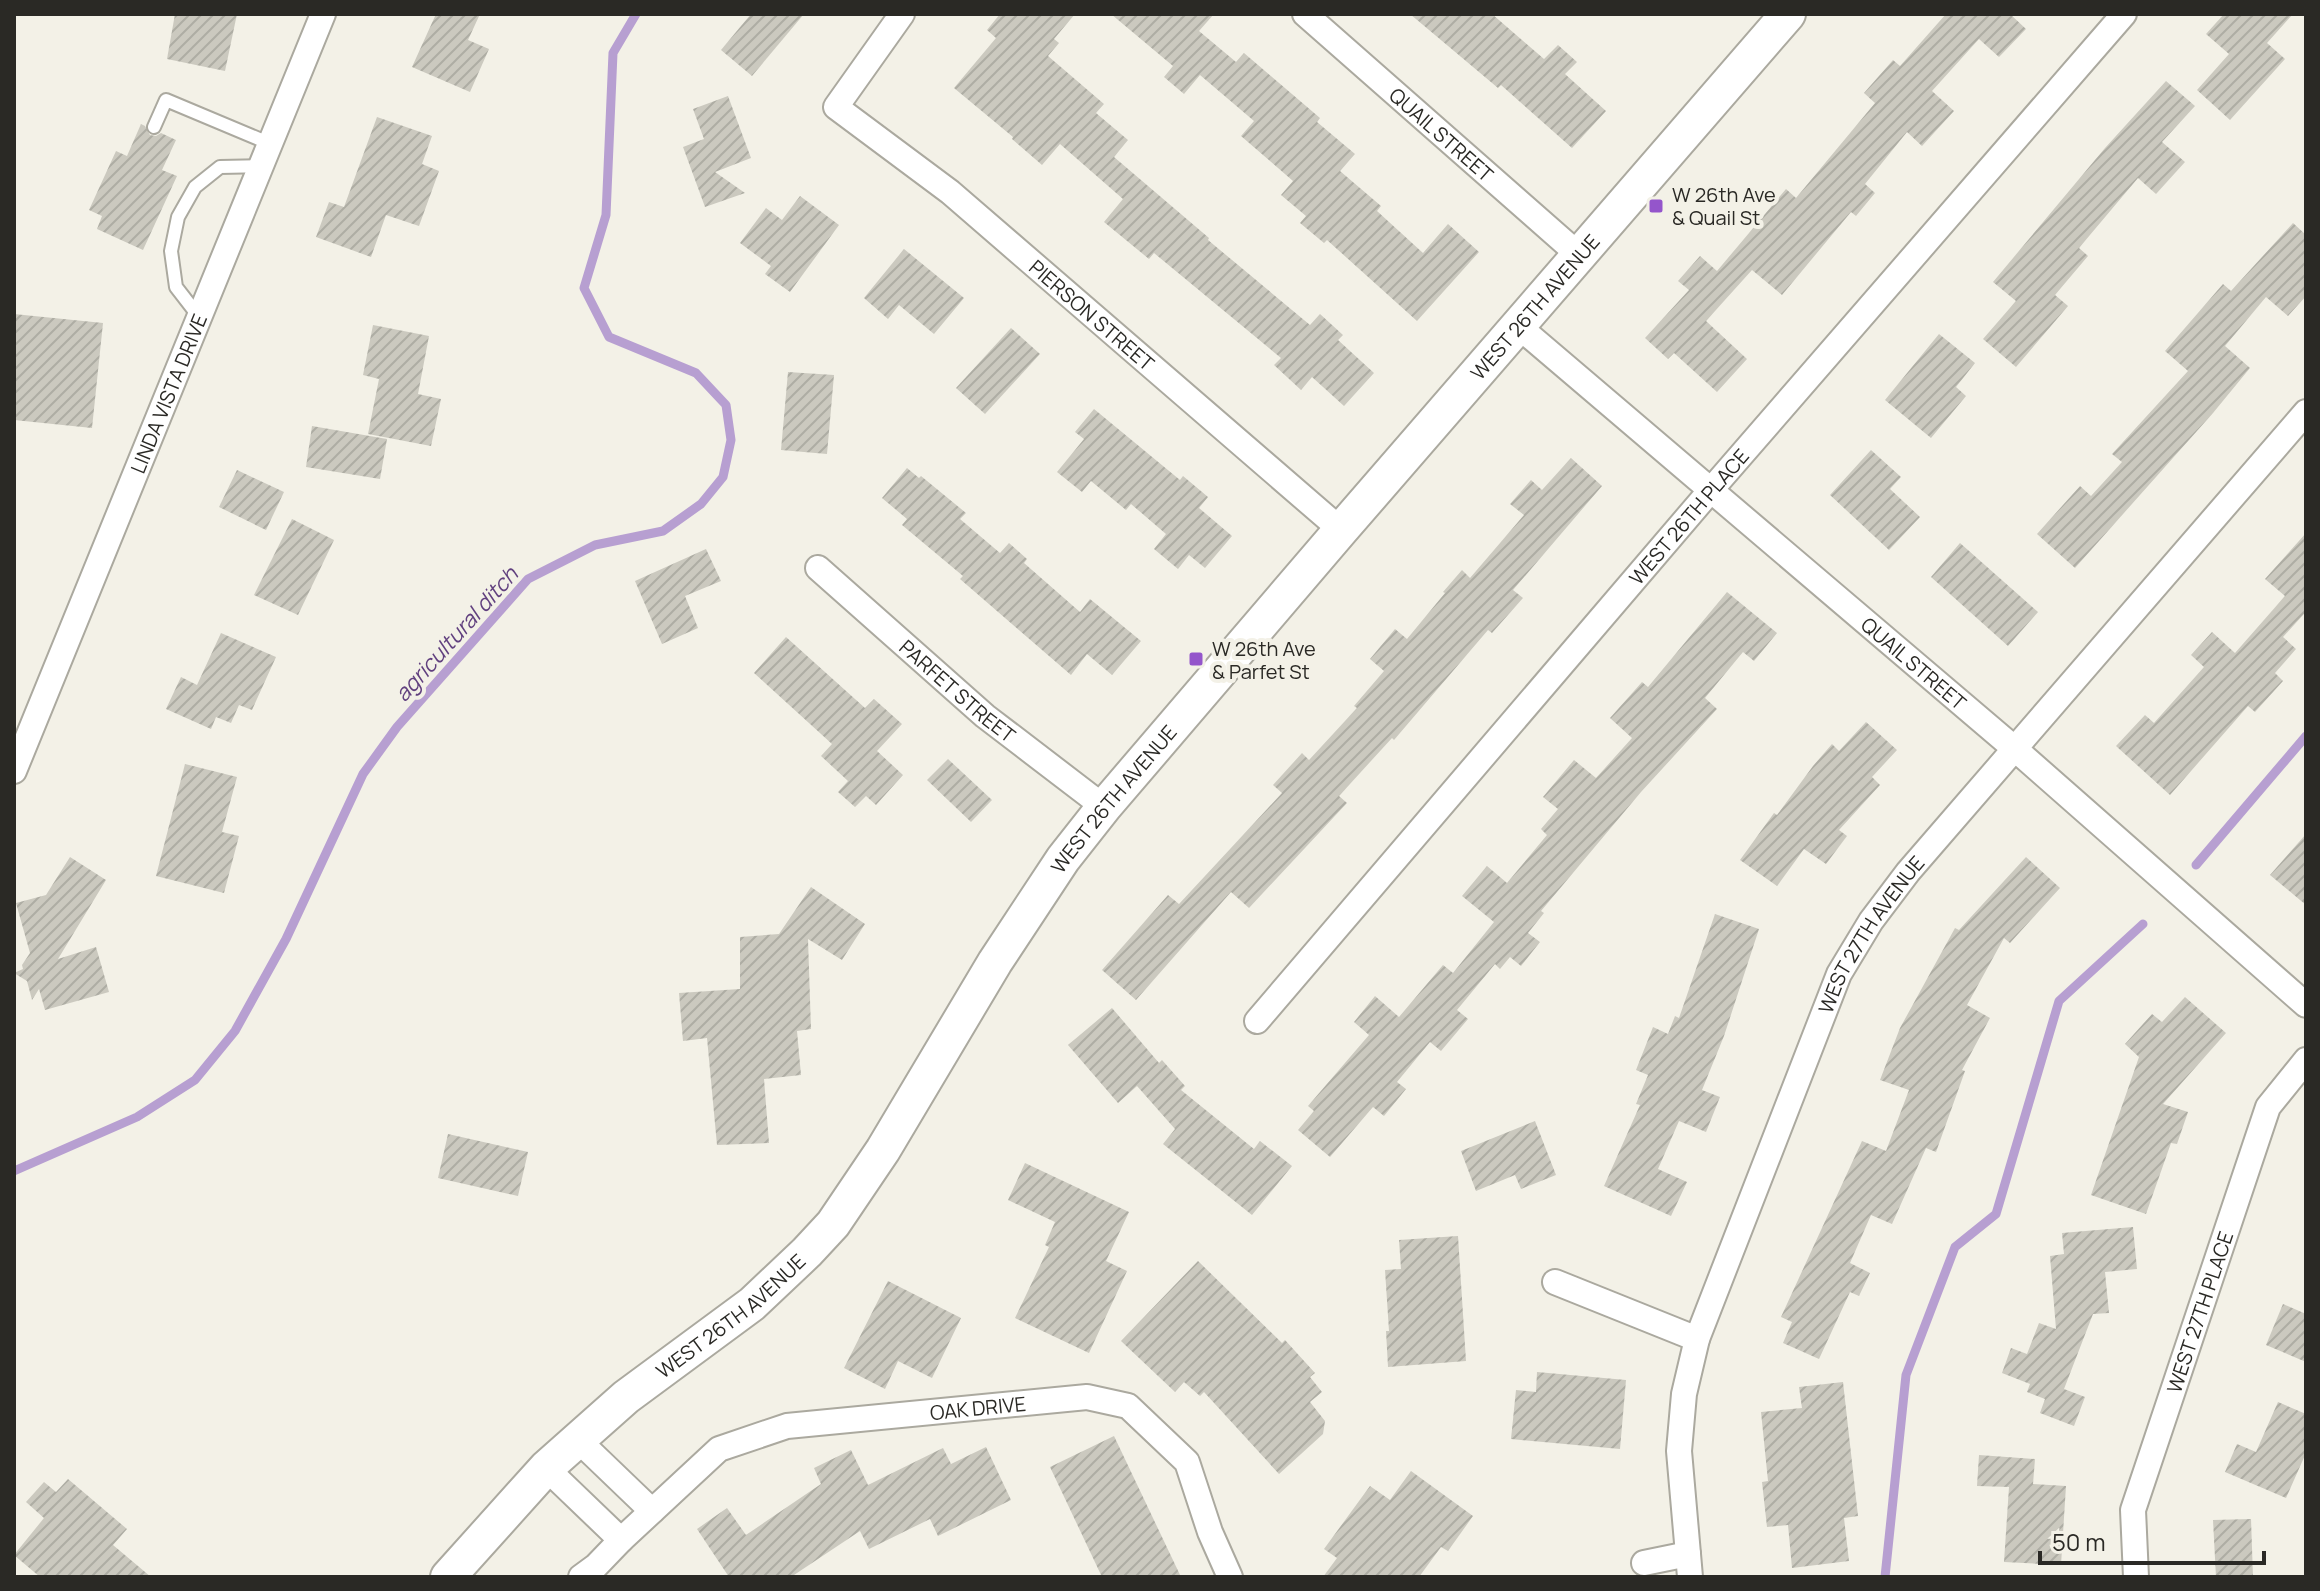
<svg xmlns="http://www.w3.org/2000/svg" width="2320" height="1591" font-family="Manrope,sans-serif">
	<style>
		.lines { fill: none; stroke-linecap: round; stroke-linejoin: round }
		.stream { stroke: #b79fd1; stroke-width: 9 }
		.building { fill: url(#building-hatch) }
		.lane-casing { stroke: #aba99f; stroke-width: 16 }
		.street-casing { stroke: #aba99f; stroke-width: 28 }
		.secondary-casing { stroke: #aba99f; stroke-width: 38 }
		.lane { stroke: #fff; stroke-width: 12 }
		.street { stroke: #fff; stroke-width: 24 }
		.secondary { stroke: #fff; stroke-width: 34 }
		.poi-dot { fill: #9455cb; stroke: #f3f1e7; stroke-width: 3 }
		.labels { text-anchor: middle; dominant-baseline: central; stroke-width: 8; stroke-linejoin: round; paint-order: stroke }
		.street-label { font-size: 20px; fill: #2a2925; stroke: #f3f1e7 }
		.poi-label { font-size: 20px; fill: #2a2925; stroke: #f3f1e7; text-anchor: start }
		.water-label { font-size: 22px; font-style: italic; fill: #61407f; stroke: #f3f1e7 }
	</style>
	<defs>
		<pattern id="building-hatch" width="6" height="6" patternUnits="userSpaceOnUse" patternTransform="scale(2)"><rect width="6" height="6" fill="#cbc9bf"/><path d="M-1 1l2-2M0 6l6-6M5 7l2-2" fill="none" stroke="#aeada4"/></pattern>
	</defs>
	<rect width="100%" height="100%" fill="#f3f1e7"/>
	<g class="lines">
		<g class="stream">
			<polyline points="2196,865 2306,736"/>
			<polyline points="14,1171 137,1117 195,1080 235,1031 286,939 363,774 397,727 528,579 595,545 663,531 701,504 723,477 731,440 726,405 696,373 609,337 584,288 606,215 613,53 636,14"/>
			<polyline points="1885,1577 1906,1375 1955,1247 1996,1214 2059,1001 2143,924"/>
		</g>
	</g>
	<g class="building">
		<polygon points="175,14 237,14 225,71 167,59"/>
		<polygon points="436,14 480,14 468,40 489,49 470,92 412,67"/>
		<polygon points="751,14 804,14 752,76 721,50"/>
		<polygon points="1000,14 1075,14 1054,39 1059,43 1048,56 1104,104 1096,113 1128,140 1114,157 1209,238 1208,240 1310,325 1320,314 1343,335 1338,340 1374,373 1344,406 1312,377 1301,390 1274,365 1281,358 1154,253 1149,259 1104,222 1123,199 1060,144 1042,165 1012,139 1013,137 954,88 996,38 987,30"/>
		<polygon points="1111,14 1214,14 1199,31 1236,62 1244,53 1320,118 1317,122 1355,154 1340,171 1381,206 1377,211 1423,253 1448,224 1479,252 1417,321 1327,240 1324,243 1300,223 1306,216 1281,195 1293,181 1241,136 1254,121 1200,75 1184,94 1164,77 1173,66"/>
		<polygon points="1410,14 1492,14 1544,59 1558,45 1577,62 1565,74 1606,111 1572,148 1501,85 1498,88"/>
		<polygon points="1946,14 2010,14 2026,29 1999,57 1979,39 1932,91 1954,111 1922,146 1907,132 1865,184 1875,193 1856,216 1851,212 1782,295 1752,270 1706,321 1747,359 1717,392 1674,353 1668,359 1645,338 1689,290 1678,281 1700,256 1717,271 1786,189 1796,198 1875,103 1864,93 1893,60 1900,66"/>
		<polygon points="2224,14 2293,14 2267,43 2285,59 2230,120 2197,90 2229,54 2206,34"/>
		<polygon points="2166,81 2195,106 2162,142 2185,162 2156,194 2138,178 2079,248 2088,256 2055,295 2068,306 2016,367 1983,339 2016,301 1993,282 2105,148"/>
		<polygon points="728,96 751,158 715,172 745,193 705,207 683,147 704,139 693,109"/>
		<polygon points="377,117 432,136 422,164 439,171 419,226 386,215 371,257 316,237 329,202 344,207"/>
		<polygon points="141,124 145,126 150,135 156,136 161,133 176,140 162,170 177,176 143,250 97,229 102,216 89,210 116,151 127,156"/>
		<polygon points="800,196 839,225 790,292 765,274 771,266 740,243 766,208 782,220"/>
		<polygon points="2293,223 2306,235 2306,296 2288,316 2266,297 2225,346 2250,368 2213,413 2075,568 2037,534 2080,486 2091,496 2122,462 2112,454 2188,371 2165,351 2223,284 2231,291"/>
		<polygon points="904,249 964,298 934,334 899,305 888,319 864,298"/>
		<polygon points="14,314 103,323 92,428 14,420"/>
		<polygon points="373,325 429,336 418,394 441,399 431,446 368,434 379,379 363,375"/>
		<polygon points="1011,328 1040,354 985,414 956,388"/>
		<polygon points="1939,334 1975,363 1956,387 1966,396 1931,438 1885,400"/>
		<polygon points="788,372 834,375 827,454 781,450"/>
		<polygon points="1094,409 1180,480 1183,476 1208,497 1199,508 1232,536 1205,568 1189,555 1178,569 1154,549 1166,534 1131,504 1126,510 1091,481 1082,492 1057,472 1084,439 1075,432"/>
		<polygon points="312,426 387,439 380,479 306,467"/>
		<polygon points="1871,450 1901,477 1890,489 1920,517 1889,550 1830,495"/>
		<polygon points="1571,458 1602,486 1513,590 1523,598 1492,633 1488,630 1394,740 1392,738 1339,796 1347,803 1249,908 1231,892 1136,1000 1102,970 1168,895 1179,904 1282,793 1273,785 1302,753 1309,760 1357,708 1354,706 1384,671 1370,659 1395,629 1407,639 1445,593 1443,592 1462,570 1470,578 1524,515 1510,504 1531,480 1542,490"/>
		<polygon points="907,468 919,478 921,476 966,513 960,519 1000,553 1009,543 1027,559 1024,563 1080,612 1090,599 1141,641 1112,675 1087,654 1071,675 960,579 963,576 902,525 907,519 882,498"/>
		<polygon points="237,470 284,492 266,530 219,507"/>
		<polygon points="292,519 334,540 298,615 254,595"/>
		<polygon points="2306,533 2306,615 2304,614 2283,637 2296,649 2275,673 2283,681 2255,712 2248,706 2170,795 2116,746 2145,715 2154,723 2204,667 2191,655 2212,632 2235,653 2285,596 2265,579"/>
		<polygon points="1960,543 2038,612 2008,646 1931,577"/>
		<polygon points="706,549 721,581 685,596 698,628 662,644 635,581"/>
		<polygon points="1727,592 1777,633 1754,661 1743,652 1705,698 1717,709 1641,792 1541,911 1544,913 1528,933 1540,942 1521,966 1510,957 1500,969 1495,964 1457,1010 1468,1019 1441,1051 1430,1042 1397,1082 1406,1089 1384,1116 1373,1107 1330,1157 1298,1130 1314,1111 1308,1106 1369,1035 1354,1022 1375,996 1399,1017 1443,965 1453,973 1494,922 1462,896 1487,866 1507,883 1547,835 1541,829 1558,809 1543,797 1574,760 1596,778 1632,738 1610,718 1642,682 1648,687"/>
		<polygon points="221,633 276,657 252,710 239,705 231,723 216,717 211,729 166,709 181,677 197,685"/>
		<polygon points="786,637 865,708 874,699 902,724 877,751 903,775 876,805 866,796 855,807 838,792 848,781 821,756 832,744 754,673"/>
		<polygon points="1866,722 1897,750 1872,777 1880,785 1839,830 1847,836 1826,864 1804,849 1777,886 1740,860 1774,813 1777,815 1813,766 1832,744 1839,751"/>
		<polygon points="948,759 992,800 971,822 927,780"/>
		<polygon points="185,764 237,777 222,832 239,836 224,893 156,876"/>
		<polygon points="2306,834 2306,905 2270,875"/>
		<polygon points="70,857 106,880 58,959 96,947 109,992 45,1010 39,989 32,1000 27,981 14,973 23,969 22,965 30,953 16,903 46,895"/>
		<polygon points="2026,857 2060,888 2010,943 2004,938 1967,1005 1990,1018 1962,1070 1965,1071 1936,1152 1926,1148 1892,1224 1871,1215 1850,1263 1870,1273 1859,1296 1850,1292 1819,1359 1783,1343 1792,1322 1781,1317 1862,1141 1886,1151 1909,1090 1880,1080 1900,1028 1955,928 1959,930"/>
		<polygon points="811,887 865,924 842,960 808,939 811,1029 797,1031 801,1075 764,1079 769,1143 717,1145 707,1038 683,1041 679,993 740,989 740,937 779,934"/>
		<polygon points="1715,914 1759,929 1724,1036 1702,1090 1720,1097 1706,1132 1679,1121 1658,1169 1687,1182 1671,1216 1604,1186 1640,1105 1636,1104 1648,1075 1636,1070 1653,1027 1668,1034 1675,1016 1679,1018"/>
		<polygon points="2185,997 2226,1033 2163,1104 2188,1112 2177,1144 2171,1143 2146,1214 2091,1195 2139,1057 2125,1044 2152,1014 2162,1022"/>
		<polygon points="1112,1008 1159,1063 1162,1060 1185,1086 1181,1090 1254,1149 1260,1141 1292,1166 1252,1215 1163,1144 1175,1129 1137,1086 1118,1103 1068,1045"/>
		<polygon points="1535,1121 1556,1175 1521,1189 1515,1175 1476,1191 1461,1151"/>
		<polygon points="448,1134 528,1152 518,1196 438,1178"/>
		<polygon points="1025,1163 1129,1212 1106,1261 1127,1271 1089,1353 1015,1318 1049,1247 1045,1245 1055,1222 1008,1200"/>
		<polygon points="2133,1227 2137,1269 2105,1272 2109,1313 2093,1314 2064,1389 2085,1397 2074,1426 2040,1413 2045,1399 2027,1392 2030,1384 2002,1373 2011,1348 2027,1354 2039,1323 2056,1329 2050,1256 2064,1254 2062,1233"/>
		<polygon points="1458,1236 1466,1361 1388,1367 1386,1331 1389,1331 1385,1270 1401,1269 1399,1240"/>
		<polygon points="1198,1261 1282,1343 1285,1340 1315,1373 1310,1377 1322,1392 1310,1402 1325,1421 1323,1434 1279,1474 1204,1392 1200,1396 1184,1382 1175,1392 1121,1341"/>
		<polygon points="888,1281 961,1318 932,1378 898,1361 885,1389 844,1368"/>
		<polygon points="2283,1304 2306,1314 2306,1362 2266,1345"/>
		<polygon points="1537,1372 1626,1380 1620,1449 1511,1439 1516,1390 1536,1392"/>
		<polygon points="1843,1382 1858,1516 1844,1518 1849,1561 1792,1568 1788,1525 1767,1527 1762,1482 1768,1481 1761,1412 1802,1408 1799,1387"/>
		<polygon points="2278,1402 2306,1414 2306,1453 2286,1498 2225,1472 2237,1444 2256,1452"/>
		<polygon points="1114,1436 1181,1577 1102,1577 1050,1467"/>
		<polygon points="986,1447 1011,1500 938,1536 930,1519 869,1549 860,1531 791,1577 729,1577 697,1529 727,1508 746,1535 821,1484 814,1468 851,1450 868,1485 943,1448 951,1464"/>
		<polygon points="1979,1455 2035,1459 2033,1484 2066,1486 2061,1565 2004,1562 2009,1487 1977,1486"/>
		<polygon points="1411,1471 1473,1516 1448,1551 1441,1547 1419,1577 1323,1577 1337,1558 1324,1549 1370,1486 1390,1500"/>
		<polygon points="68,1479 127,1529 113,1545 151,1577 40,1577 14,1555 44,1518 26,1502 44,1482 56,1492"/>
		<polygon points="2251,1519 2253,1577 2216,1577 2213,1520"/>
	</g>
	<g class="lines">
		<g class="lane-casing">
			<g id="lane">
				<polyline points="154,127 166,100 271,144"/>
				<polyline points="200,318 176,287 171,251 178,217 195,187 220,167 262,166"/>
			</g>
		</g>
		<g class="street-casing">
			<g id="street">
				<path id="s1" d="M902 14 836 107 950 192 1341 530"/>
				<path id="s2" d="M1305 14 1579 255"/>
				<path id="s3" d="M1518 326 2015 749 2306 1005"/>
				<path id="s4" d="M818 568 985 716 1104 807"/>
				<path id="s5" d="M14 771 323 14"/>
				<path id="s6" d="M1257 1021 1710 491 2124 14"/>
				<polyline points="1555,1282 1697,1339"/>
				<polyline points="577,1439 652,1511"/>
				<polyline points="546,1468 621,1540"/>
				<polyline points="1644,1563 1688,1554"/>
				<path id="s7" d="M581 1577 596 1566 621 1540 719 1449 787 1426 1087 1397 1128 1406 1187 1462 1210 1532 1230 1577"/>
				<path id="s8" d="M1690 1577 1679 1451 1684 1394 1697 1339 1839 974 1871 921 1908 872 2306 412"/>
				<path id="s9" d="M2136 1577 2133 1510 2268 1107 2306 1060"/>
			</g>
		</g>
		<g class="secondary-casing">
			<g id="secondary">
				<path id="s10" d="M448 1577 546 1468 626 1397 752 1304 807 1252 833 1224 883 1150 995 962 1063 859 1104 807 1341 530 1788 14"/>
			</g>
		</g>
		<use href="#lane" class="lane"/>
		<use href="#street" class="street"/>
		<use href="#secondary" class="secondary"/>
	</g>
	<g class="poi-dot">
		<rect x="1648" y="198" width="16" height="16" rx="4"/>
		<rect x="1188" y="651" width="16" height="16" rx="4"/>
	</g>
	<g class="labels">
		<g class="street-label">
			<text stroke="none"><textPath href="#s2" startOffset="182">QUAIL STREET</textPath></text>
			<text stroke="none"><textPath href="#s10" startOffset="1682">WEST 26TH AVENUE</textPath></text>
			<text stroke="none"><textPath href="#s1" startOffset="444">PIERSON STREET</textPath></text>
			<text stroke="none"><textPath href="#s5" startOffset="408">LINDA VISTA DRIVE</textPath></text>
			<text stroke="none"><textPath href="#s6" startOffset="664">WEST 26TH PLACE</textPath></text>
			<text stroke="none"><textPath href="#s3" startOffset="520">QUAIL STREET</textPath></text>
			<text stroke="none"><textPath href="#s4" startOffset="186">PARFET STREET</textPath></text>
			<text stroke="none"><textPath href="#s10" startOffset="1034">WEST 26TH AVENUE</textPath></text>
			<text stroke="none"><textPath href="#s8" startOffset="682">WEST 27TH AVENUE</textPath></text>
			<text stroke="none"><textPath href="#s9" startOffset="276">WEST 27TH PLACE</textPath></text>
			<text stroke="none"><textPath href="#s10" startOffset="386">WEST 26TH AVENUE</textPath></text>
			<text stroke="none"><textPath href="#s7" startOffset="452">OAK DRIVE</textPath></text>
		</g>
		<g class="poi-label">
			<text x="1672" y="194">W 26th Ave<tspan x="1672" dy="23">&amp; Quail St</tspan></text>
			<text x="1212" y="648">W 26th Ave<tspan x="1212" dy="23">&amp; Parfet St</tspan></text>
		</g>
		<g class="water-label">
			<text transform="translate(456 634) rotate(-48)">agricultural ditch</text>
		</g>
	</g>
	<rect width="2320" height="1591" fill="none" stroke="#2a2925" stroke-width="32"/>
	<path d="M2040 1551v12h224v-12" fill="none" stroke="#2a2925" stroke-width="4"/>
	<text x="2052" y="1551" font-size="24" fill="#2a2925" stroke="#f3f1e7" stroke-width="6" paint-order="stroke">50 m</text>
</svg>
